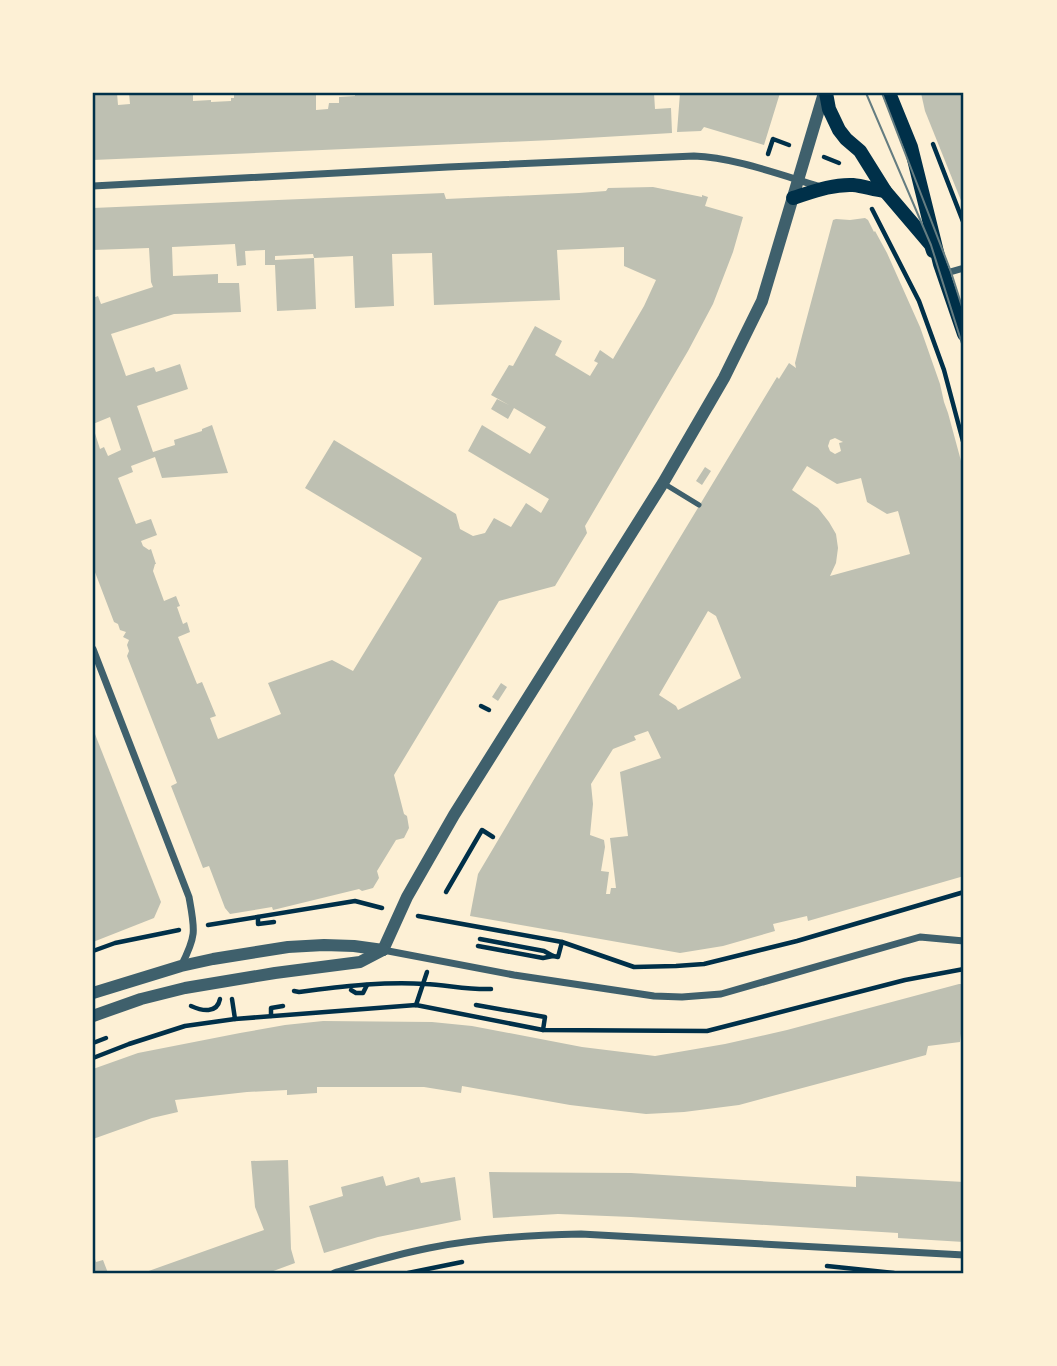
<svg xmlns="http://www.w3.org/2000/svg" width="1057" height="1366" font-family="'IBM Plex Serif',serif">
	<style>
		.building { fill: #bec0b2; fill-rule: evenodd }
		.lines { fill: none; stroke-linecap: round; stroke-linejoin: round }
		.path { stroke: #003049; stroke-width: 4.5 }
		.service { stroke: #3f606c; stroke-width: 5 }
		.minor { stroke: #3f606c; stroke-width: 7 }
		.tertiary { stroke: #3f606c; stroke-width: 12 }
		.secondary { stroke: #003049; stroke-width: 14 }
		.tram { stroke: #657d81; stroke-width: 2 }
		.neatline { fill: none; stroke: #003049; stroke-width: 2.5 }
	</style>
	<rect width="100%" height="100%" fill="#fdf0d5"/>
	<g class="building">
		<polygon points="93,93 117,93 118,105 130,104 129,93 193,93 193,101 211,100 211,102 231,101 231,98 234,98 234,93 316,93 316,110 328,109 329,103 339,103 339,97 355,96 355,93 654,93 655,109 671,108 672,133 553,140 93,160"/>
		<polygon points="680,93 780,93 764,145 704,127 701,131 677,132"/>
		<polygon points="921,93 964,93 964,208 925,111"/>
		<path d="M653 187 702 197V195L708 197 705 206 743 217 733 252 713 304 688 351 585 526 587 533 555 586 499 601 394 775 404 814 407 816 409 828 404 838 396 840 377 871 379 878 373 888 362 891 359 889 273 910 272 907 230 914 225 908 209 866 203 868 171 786 177 783 127 656 129 651 127 645 129 640 123 637 126 632 120 630 118 624 114 622 93 567V427L100 449 104 447 108 456 121 450 110 417 93 424V363H95L93 357V298L98 296 101 304 153 287 151 282 149 248 93 250V208L444 193 446 199 579 193 606 191 608 188ZM235 244 237 266 246 265 245 251 265 250V265H275L277 311 316 309 314 258 275 260V256L313 254 314 258 353 256 355 308 394 306 392 254 432 253 434 305 560 300 557 250 624 247V266L656 280 644 306 613 359 600 350 594 361 598 363 590 376 555 355 562 341 535 326 513 366 509 365 491 395 509 405 497 399 491 409 508 419 514 408 546 427 530 454 482 425 468 451 549 499 541 513 526 503 511 527 494 518 485 533 473 536 460 529 456 514 334 440 305 488 422 558 353 671 332 660 268 683 281 714 218 739 210 718 216 716 202 682 197 684 178 637 190 632 187 622 183 624 177 607 180 606 176 596 164 601 153 571 155 564H156L151 549 149 550 143 546 141 541 157 535 151 519 136 524 118 478 133 472 131 466 155 457 162 478 228 473 212 425 202 429V431L174 440 175 445 153 452 137 406 188 389 180 364 156 372 154 367 126 376 111 334 174 314 241 312 239 283H218V274L173 276 172 247Z"/>
		<path d="M865 218 868 220 874 232 875 231 887 253 920 327 940 384 944 402 948 413 964 472V876L808 921 807 916 773 924 775 931 723 946 680 953 470 916 478 874 533 781 777 377 779 379 789 363 796 368 795 363 802 336 833 220 836 219 850 220ZM835 438 843 442 839 443 841 451 835 454 830 451 828 446 830 440ZM807 466 837 484 861 478 867 502 887 514 898 511 910 554 830 576 836 563 838 548 836 534 829 522 818 508 792 490ZM708 611 716 616 741 678 678 710 676 706 659 695ZM648 731 661 758 620 772 628 836 610 838 616 888H611L610 894H606L609 872 601 871 605 847 604 840 590 835 593 804 591 784 613 749 636 740 634 736Z"/>
		<polygon points="705,467 711,471 702,485 696,481"/>
		<polygon points="501,683 507,687 498,701 492,697"/>
		<polygon points="93,729 161,902 154,918 93,942"/>
		<polygon points="959,984 964,984 964,1025 962,1025 960,1042 928,1046 926,1055 739,1105 684,1112 646,1114 570,1105 462,1086 461,1093 424,1087 317,1087 317,1093 287,1095 287,1090 247,1092 175,1100 178,1112 152,1118 93,1139 93,1069 138,1053 240,1033 285,1025 323,1021 432,1022 472,1026 582,1047 655,1056 725,1044 787,1030"/>
		<polygon points="288,1160 291,1249 295,1263 268,1273 143,1273 264,1230 255,1207 251,1161"/>
		<polygon points="489,1172 631,1173 856,1187 856,1176 964,1182 964,1242 898,1238 898,1233 631,1217 558,1214 493,1218"/>
		<polygon points="383,1176 386,1186 419,1177 421,1183 455,1177 461,1220 378,1237 324,1253 309,1206 343,1196 341,1187"/>
		<polygon points="93,1253 96,1262 103,1260 108,1273 93,1273"/>
	</g>
	<g class="lines">
		<g class="path">
			<polyline points="933,144 964,224"/>
			<polyline points="768,154 773,139 789,145"/>
			<polyline points="824,157 839,163"/>
			<polyline points="872,209 919,301 944,370 964,445"/>
			<polyline points="481,706 489,710"/>
			<polyline points="446,892 482,830 493,837"/>
			<polyline points="418,916 562,942 634,967 676,966 704,964 797,941 964,892"/>
			<polyline points="258,917 258,924 274,922"/>
			<polyline points="208,925 355,901 382,908"/>
			<polyline points="478,946 543,958 553,956 544,951 480,939"/>
			<polyline points="93,951 115,943 179,930"/>
			<polyline points="553,956 558,957 562,942"/>
			<polyline points="351,990 356,993 363,993 367,985"/>
			<path d="M294 991 299 992C340 987 383 981 425 984 447 985 469 990 491 989"/>
			<polyline points="232,999 235,1019"/>
			<polyline points="416,1005 427,972"/>
			<polyline points="476,1005 545,1017 543,1030"/>
			<path d="M191 1006C202 1011 217 1014 220 999"/>
			<polyline points="271,1016 271,1008 283,1006"/>
			<polyline points="93,1043 106,1038"/>
			<polyline points="93,1058 129,1044 185,1026 235,1019 416,1005 543,1030 707,1031 905,980 964,969"/>
			<polyline points="827,1266 894,1273"/>
			<polyline points="408,1273 462,1262"/>
		</g>
		<polyline class="service" points="663,483 699,505"/>
		<g class="minor">
			<path d="M93 186 448 167 694 156C732 157 781 175 818 186"/>
			<polyline points="943,274 964,268"/>
			<path d="M93 649 189 897C195 930 197 935 181 966"/>
			<polyline points="383,950 514,975 654,996 682,997 721,994 920,937 964,941"/>
			<path d="M334 1273C365 1264 397 1254 429 1248 479 1238 531 1235 581 1234L964 1255"/>
		</g>
		<g class="tertiary">
			<polyline points="383,950 407,897 454,815 663,483 724,378 762,301 824,93"/>
			<polyline points="93,993 181,966 213,959 288,947 324,945 354,946 383,950"/>
			<polyline points="93,1016 141,999 185,988 275,973 360,962 383,950"/>
		</g>
		<g class="secondary">
			<polyline points="826,93 829,109 839,130 846,139 860,151 885,191 931,245 933,251"/>
			<polyline points="889,93 911,147 940,264 964,334"/>
			<path d="M793 198C812 192 832 184 853 185 864 186 874 190 885 191"/>
		</g>
		<g class="tram">
			<polyline points="866,93 931,245 964,350"/>
			<polyline points="882,93 951,272 964,313"/>
		</g>
	</g>
	<rect width="1057" height="1366" fill="none" stroke="#fdf0d5" stroke-width="189"/>
	<rect x="94" y="94" width="868" height="1178" class="neatline"/>
</svg>
